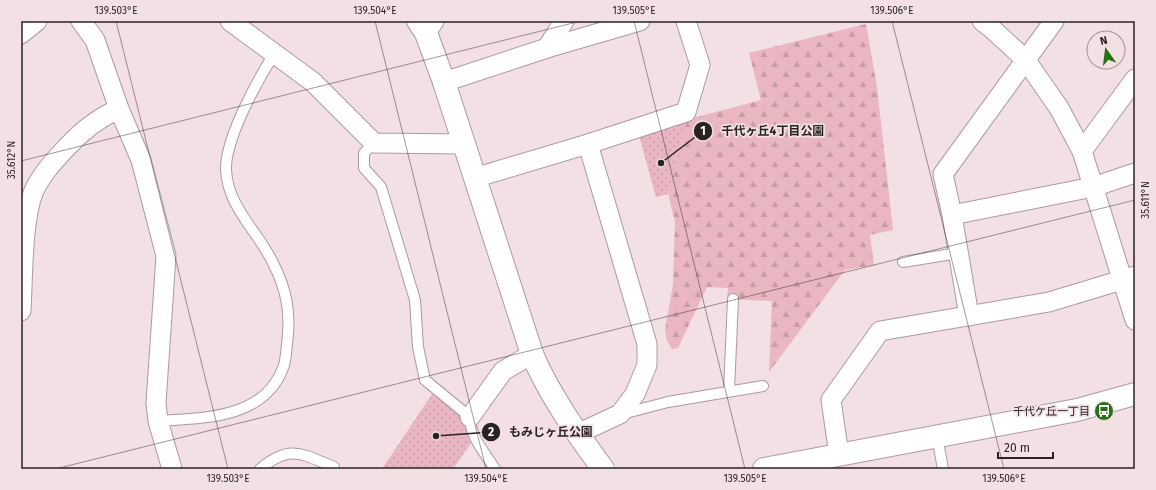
<svg xmlns="http://www.w3.org/2000/svg" width="1156" height="490" font-family="'Fira Sans','Noto Sans JP',sans-serif">
	<style>
		.grass { fill: url(#grass-dots) }
		.forest { fill: url(#forest-firs) }
		.lines { fill: none; stroke-linecap: round; stroke-linejoin: round }
		.service-casing { stroke: #ac9a9e; stroke-width: 12 }
		.minor-casing { stroke: #ac9a9e; stroke-width: 21 }
		.tertiary-casing { stroke: #ac9a9e; stroke-width: 24 }
		.service { stroke: #fff; stroke-width: 10 }
		.minor { stroke: #fff; stroke-width: 19 }
		.tertiary { stroke: #fff; stroke-width: 22 }
		.ticks { fill: none; stroke: #292223; stroke-width: 1; stroke-opacity: 0.45 }
		.labels { text-anchor: middle; dominant-baseline: central; stroke-width: 3.5; stroke-linejoin: round; paint-order: stroke }
		.poi-label { font-size: 11px; fill: #292223; stroke: #f3e0e4; text-anchor: end }
		.leader { fill: none; stroke: #292223; stroke-width: 1.5 }
		.callout-dot { fill: #292223; stroke: #f3e0e4; stroke-width: 1.5 }
		.mark-label { font-size: 12px; text-anchor: middle; font-weight: bold; fill: #fff }
		.callout-label { font-size: 12px; text-anchor: middle; font-weight: bold; fill: #292223; stroke: #f3e0e4; stroke-width: 3.5; stroke-linejoin: round; paint-order: stroke }
		.neatline { fill: none; stroke: #292223; stroke-width: 1.5 }
		.ticks-label { font-size: 10px; text-anchor: middle; fill: #292223 }
	</style>
	<defs>
		<pattern id="grass-dots" width="8" height="8" patternUnits="userSpaceOnUse"><rect width="8" height="8" fill="#e9b6c1"/><path d="M2 2h.1M6 6h.1" fill="none" stroke="#c89ca6" stroke-width="1.8" stroke-linecap="round"/></pattern>
		<pattern id="forest-firs" width="22" height="20" patternUnits="userSpaceOnUse"><rect width="22" height="20" fill="#e9b6c1"/><path d="M5 1l3.5 6h-7zM16 11l3.5 6h-7z" fill="#c89ca6"/></pattern>
	</defs>
	<rect width="100%" height="100%" fill="#f3e0e4"/>
	<g class="grass">
		<polygon points="688,117 668,194 656,197 638,132"/>
		<polygon points="432,394 463,416 471,443 453,469 382,469"/>
	</g>
	<polygon class="forest" points="866,24 877,87 893,230 870,235 874,265 845,270 769,372 772,301 727,299 728,288 707,287 678,348 672,349 667,341 665,330 673,284 675,222 668,194 688,117 697,117 761,100 749,53"/>
	<g class="lines">
		<g class="service-casing">
			<g id="service">
				<path d="M374 143 364 153V168L381 187 415 300 418 347 425 380 470 417C470 437 485 453 495 469"/>
				<polyline points="903,262 958,253"/>
				<polyline points="729,390 733,299"/>
				<polyline points="622,414 668,402 763,386"/>
				<path d="M158 421C203 418 264 419 283 368 286 361 286 352 287 344 291 314 287 290 273 263 258 231 228 208 226 170 225 139 257 81 274 54"/>
				<polyline points="937,436 943,469"/>
				<path d="M260 469C290 444 302 454 334 467"/>
			</g>
		</g>
		<g class="minor-casing">
			<g id="minor">
				<polyline points="81,21 95,40 119,109 141,160 166,256 156,403 158,421 172,469"/>
				<polyline points="230,21 313,82 374,143 463,144"/>
				<polyline points="982,21 991,28 1025,59 1059,108 1082,151 1135,320"/>
				<polyline points="426,33 434,21"/>
				<polyline points="21,34 37,21"/>
				<polyline points="547,48 564,21"/>
				<polyline points="444,82 547,48 640,21"/>
				<polyline points="1082,151 1135,79"/>
				<polyline points="474,178 588,144 686,112 700,65 686,21"/>
				<polyline points="952,215 1093,187 1135,173"/>
				<path d="M21 311C23 277 22 223 33 193 41 174 55 160 68 146 82 131 100 117 119 109"/>
				<polyline points="969,316 952,215 943,174 1054,21"/>
				<polyline points="470,417 503,371 532,354"/>
				<polyline points="577,434 620,414 635,394 647,365 647,344 588,144"/>
				<polyline points="839,455 831,400 880,331 1049,302 1135,276"/>
			</g>
		</g>
		<g class="tertiary-casing">
			<g id="tertiary">
				<path d="M418 21 426 33 444 82 532 354C550 396 576 432 603 469"/>
				<polyline points="764,469 1077,410 1135,394"/>
			</g>
		</g>
		<use href="#service" class="service"/>
		<use href="#minor" class="minor"/>
		<use href="#tertiary" class="tertiary"/>
	</g>
	<path class="ticks" d="M116 21 228 469M375 21 486 469M634 21 745 469M892 21 1004 469M21 161 581 21M55 469 1135 200"/>
	<defs>
		<g id="bus-disc" transform="scale(1)"><circle r="9.5" fill="#277114" stroke="#f3e0e4"/><path d="M-5-6H5V4H4V6H2V4H-2V6H-4V4H-5ZM-3.5-4V0h7V-4ZM-3.5 1.2v1.5H-2V1.2ZM2 1.2v1.5H3.5V1.2Z" fill="#fff"/></g>
	</defs>
	<g fill-rule="evenodd">
		<use href="#bus-disc" x="1104" y="411"/>
	</g>
	<g class="labels">
		<g class="poi-label">
			<text x="1090" y="411">千代ケ丘一丁目</text>
		</g>
	</g>
	<path class="leader" d="M661 163L703 131M436 436L491 432"/>
	<g class="callout-dot">
		<circle cx="661" cy="163" r="4"/>
		<circle cx="436" cy="436" r="4"/>
		<circle cx="703" cy="131" r="10"/>
		<circle cx="491" cy="432" r="10"/>
	</g>
	<g class="mark-label">
		<text x="703" y="135">1</text>
		<text x="491" y="436">2</text>
	</g>
	<g class="callout-label">
		<text x="773" y="135">千代ヶ丘4丁目公園</text>
		<text x="551" y="436">もみじヶ丘公園</text>
	</g>
	<rect width="1156" height="490" fill="none" stroke="#f3e0e4" stroke-width="44"/>
	<g transform="translate(1106 50) rotate(346)"><circle r="19" fill="#f3e0e4" stroke="#a29497"/>
	<path d="M0-3L7 15L0 10L-7 15Z" fill="#277114"/>
	<text y="-6" font-size="11" font-weight="bold" text-anchor="middle" fill="#292223">N</text>
	</g>
	<path d="M998 452v6h55v-6" fill="none" stroke="#292223" stroke-width="2"/>
	<text x="1004" y="452" font-size="12" fill="#292223" stroke="#f3e0e4" stroke-width="3" paint-order="stroke">20 m</text>
	<rect x="22" y="22" width="1112" height="446" class="neatline"/>
	<g class="ticks-label">
		<text x="116" y="14">139.503°E</text>
		<text x="375" y="14">139.504°E</text>
		<text x="634" y="14">139.505°E</text>
		<text x="892" y="14">139.506°E</text>
		<text transform="translate(11 160) rotate(-90)" y="4">35.612°N</text>
		<text transform="translate(1145 200) rotate(-90)" y="4">35.611°N</text>
		<text x="228" y="482">139.503°E</text>
		<text x="486" y="482">139.504°E</text>
		<text x="745" y="482">139.505°E</text>
		<text x="1004" y="482">139.506°E</text>
	</g>
</svg>
